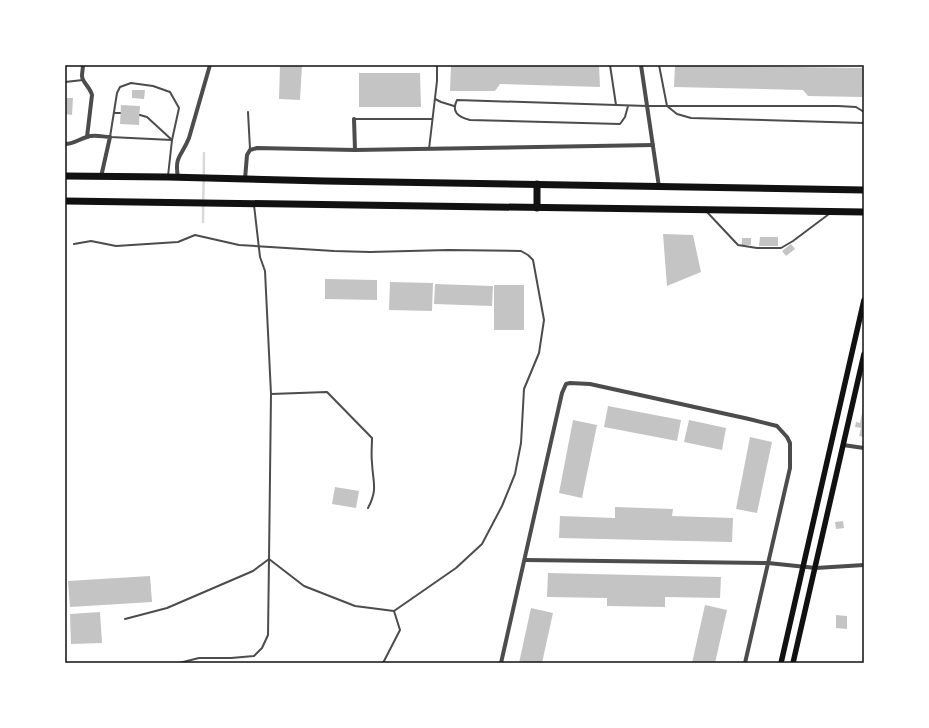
<svg xmlns="http://www.w3.org/2000/svg" width="929" height="728" font-family="'Source Sans 3',sans-serif">
	<style>
		.lines { fill: none; stroke-linecap: round; stroke-linejoin: round }
		.stream { stroke: #d9d9d9; stroke-width: 2.5 }
		.building { fill: #c4c4c4 }
		.service { stroke: #4c4c4c; stroke-width: 2 }
		.minor { stroke: #4c4c4c; stroke-width: 4 }
		.secondary { stroke: #111; stroke-width: 5.5 }
		.trunk { stroke: #111; stroke-width: 7 }
		.neatline { fill: none; stroke: #111; stroke-width: 1.5 }
	</style>
	<rect width="100%" height="100%" fill="#fff"/>
	<g class="lines">
		<polyline class="stream" points="203,222 204,153"/>
	</g>
	<g class="building">
		<polygon points="280,65 302,65 300,100 279,99"/>
		<polygon points="451,65 599,65 600,87 500,84 495,91 450,91"/>
		<polygon points="675,65 863,68 862,97 808,96 803,90 674,87"/>
		<polygon points="359,73 420,73 421,107 359,107"/>
		<polygon points="132,90 145,90 144,99 132,98"/>
		<polygon points="65,98 73,98 72,115 65,114"/>
		<polygon points="121,105 140,106 139,125 120,124"/>
		<polygon points="663,234 693,235 701,272 667,286"/>
		<polygon points="760,237 778,237 778,246 759,246"/>
		<rect x="742" y="238" width="9" height="7"/>
		<polygon points="791,244 795,249 786,256 782,251"/>
		<polygon points="325,279 377,280 377,300 325,299"/>
		<polygon points="390,282 433,283 432,311 389,310"/>
		<polygon points="435,284 493,286 492,306 434,304"/>
		<rect x="494" y="285" width="30" height="45"/>
		<polygon points="608,406 681,420 677,441 604,427"/>
		<polygon points="863,408 864,408 864,437 859,436 861,428 855,427 856,422 860,423"/>
		<polygon points="573,420 597,425 582,498 559,493"/>
		<polygon points="689,420 726,428 722,450 684,442"/>
		<polygon points="750,437 772,442 757,513 736,509"/>
		<polygon points="335,487 359,491 356,508 332,504"/>
		<polygon points="615,507 673,509 672,516 733,518 732,542 559,538 560,516 615,518"/>
		<polygon points="843,521 844,528 836,529 835,522"/>
		<polygon points="548,573 721,577 720,598 665,597 665,607 607,606 607,598 547,597"/>
		<polygon points="150,576 152,602 70,607 68,581"/>
		<polygon points="705,605 727,610 715,663 692,663"/>
		<polygon points="531,608 553,613 542,663 519,663"/>
		<polygon points="100,612 102,643 71,644 70,614"/>
		<polygon points="836,615 847,616 847,629 836,628"/>
	</g>
	<g class="lines">
		<g class="service">
			<polyline points="610,65 616,105"/>
			<polyline points="659,65 667,106 677,114 691,118 864,123"/>
			<polyline points="65,82 83,80"/>
			<polygon points="131,83 153,86 170,92 179,108 172,140 110,137 117,93 120,87"/>
			<polyline points="435,99 441,102 454,106"/>
			<path d="M628 106 625 117 620 124 470 120C458 117 451 112 457 100L647 106H838L856 107 864 112"/>
			<polyline points="248,112 250,149"/>
			<polyline points="114,113 120,113"/>
			<polyline points="140,115 147,117 172,140 168,176"/>
			<polyline points="354,119 432,119"/>
			<polyline points="429,149 437,81 437,65"/>
			<path d="M254 205 260 257 265 271 271 394 327 392 372 438C372 446 371 455 372 463 373 483 378 489 368 508"/>
			<polyline points="707,212 738,245 757,248 781,248 793,241 829,214"/>
			<polyline points="74,244 91,241 116,246 178,242 195,235 239,245 334,251 370,252 448,250 521,251 528,255 533,260 544,320 539,353 524,389 521,443 515,474 502,506 482,544 456,568 394,611 400,630 383,663"/>
			<polyline points="271,394 269,559 304,586 355,606 394,611"/>
			<polyline points="125,619 167,608 253,571 269,559"/>
			<polyline points="179,663 199,658 231,658 254,656 262,648 268,635 269,559"/>
		</g>
		<g class="minor">
			<path d="M83 65C83 68 82 73 82 76 82 82 90 87 92 95L87 137"/>
			<polyline points="641,65 659,187"/>
			<polyline points="354,119 355,150"/>
			<path d="M65 144C74 144 79 139 87 137 94 134 103 137 110 137L101 177"/>
			<path d="M178 177C174 156 182 156 189 138L210 65"/>
			<polyline points="245,179 247,155 250,150 257,148 355,150 653,145"/>
			<polyline points="843,445 864,448"/>
			<polyline points="525,560 768,563 816,568 864,565"/>
			<polyline points="501,663 562,393 566,384 570,383 590,384 749,419 777,426 787,437 790,443 790,468 745,663"/>
		</g>
		<g class="secondary">
			<polyline points="781,663 864,300"/>
			<polyline points="793,663 864,354"/>
		</g>
		<g class="trunk">
			<polyline points="65,176 168,177 324,181 864,190"/>
			<polyline points="537,184 537,208"/>
			<polyline points="65,201 864,212"/>
		</g>
	</g>
	<rect width="929" height="728" fill="none" stroke="#ffffff" stroke-width="132"/>
	<rect x="66" y="66" width="797" height="596" class="neatline"/>
</svg>
